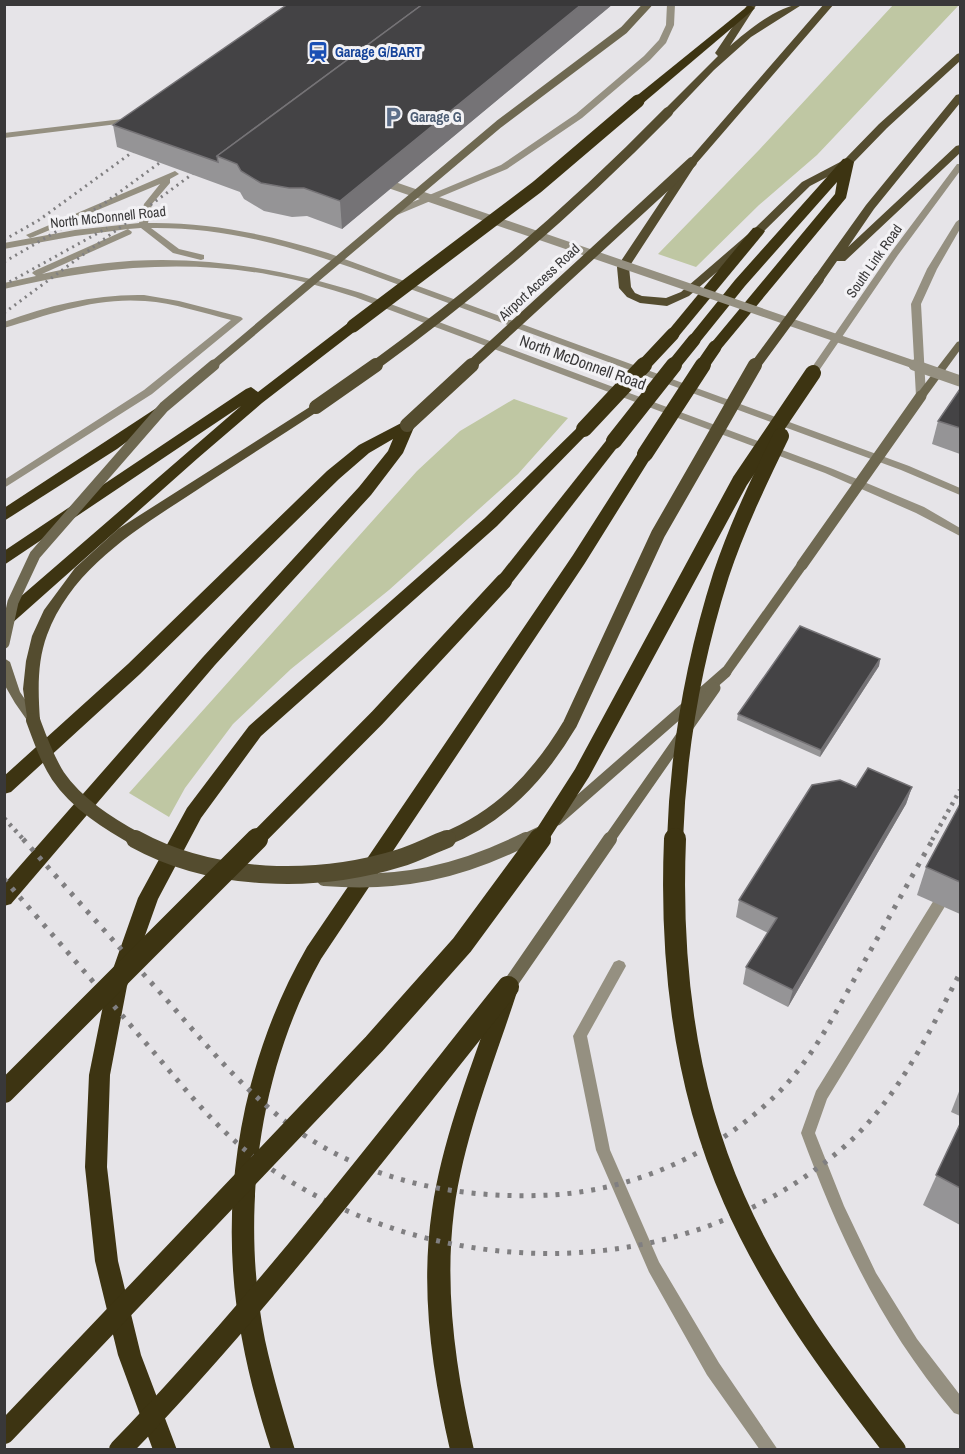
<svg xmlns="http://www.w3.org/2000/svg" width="965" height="1454" font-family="'Archivo Narrow',sans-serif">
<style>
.green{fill:#bfc7a3}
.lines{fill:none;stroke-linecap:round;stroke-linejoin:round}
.service{fill:#959081;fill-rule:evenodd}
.tertiary{fill:#959081;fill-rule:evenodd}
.secondary{fill:#6e6851;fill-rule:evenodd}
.primary{fill:#544c2f;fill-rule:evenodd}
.motorway{fill:#3d3412;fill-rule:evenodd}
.rail-far2{stroke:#807f81;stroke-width:3;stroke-dasharray:2 4.5;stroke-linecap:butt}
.rail-far1{stroke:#807f81;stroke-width:4.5;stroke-dasharray:3 5;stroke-linecap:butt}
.rail{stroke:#807f81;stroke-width:5;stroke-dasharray:4 8;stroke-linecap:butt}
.service-bridge-far1{stroke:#959081;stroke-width:8}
.service-bridge{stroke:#959081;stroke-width:11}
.secondary-bridge-far2{stroke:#6e6851;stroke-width:8}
.secondary-bridge-far1{stroke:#6e6851;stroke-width:11}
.secondary-bridge{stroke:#6e6851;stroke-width:14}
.primary-bridge-far2{stroke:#544c2f;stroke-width:10}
.primary-bridge-far1{stroke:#544c2f;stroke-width:14}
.primary-bridge{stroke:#544c2f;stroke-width:18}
.motorway-bridge-far2{stroke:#3d3412;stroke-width:13}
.motorway-bridge-far1{stroke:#3d3412;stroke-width:16}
.motorway-bridge{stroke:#3d3412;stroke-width:22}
.wall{fill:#959496}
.shaded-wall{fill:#757376}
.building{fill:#444345;stroke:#757376;stroke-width:1.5}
.labels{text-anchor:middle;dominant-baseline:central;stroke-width:6;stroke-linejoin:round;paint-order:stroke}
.far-transit-label{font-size:14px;font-weight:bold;fill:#164399;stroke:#f3f2f5;text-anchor:start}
.far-service-label{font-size:14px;font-weight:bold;fill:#4e5e75;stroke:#f3f2f5;text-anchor:start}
.far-street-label{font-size:14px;fill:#393839;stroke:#f3f2f5}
.street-label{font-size:16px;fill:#393839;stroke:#f3f2f5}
</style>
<rect width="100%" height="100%" fill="#e6e4e8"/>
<!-- green -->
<g class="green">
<polygon points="894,4 959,5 817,155 759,205 696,267 658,254 759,150"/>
<polygon points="514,399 568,418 518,474 389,590 291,669 233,724 185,788 169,817 129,793 417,471 460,431"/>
</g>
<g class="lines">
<!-- service -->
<g class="service">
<polygon points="131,118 135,120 134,122 4,138 4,133"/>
<path d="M144,295L179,301L241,317L243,319L152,394L4,488V480L144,390L231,320C203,313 174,303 145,301C96,297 51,314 4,328V322C49,305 96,294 144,295Z"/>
<path d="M939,899L944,900L946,904L944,908L827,1099L815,1133L844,1206L876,1273L917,1339L960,1395V1415L954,1413C881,1326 840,1238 801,1133L816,1091L934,900Z"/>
<polygon points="619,960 624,962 626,966 587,1036 610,1150 659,1262 719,1363 778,1450 760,1450 707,1375 649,1272 596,1150 573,1036 614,962"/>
</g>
<!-- tertiary -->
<g class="tertiary">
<polygon points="667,4 675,4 674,25 666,43 650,60 582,118 507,169 397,215 391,215 391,211 501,165 576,114 644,56 659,40 666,25"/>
<polygon points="957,164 960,164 960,171 898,255 816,375 810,375 808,373 892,251"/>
<path d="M175,171L179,174L170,179V183L152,204L148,223C211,222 269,235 328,253L909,466L960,488V495L901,470L364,272C294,247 226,227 151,228L179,249L204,255V259L201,260L173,253L141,228L128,229L132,232L131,234L42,274C151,248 255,260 361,293L833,469L924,507L960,528V536L916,513L825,473L355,297C327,288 300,280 271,275C181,258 92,268 4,289V283L36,276L32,273L34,271L128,229L75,236L4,249V243L75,230L139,223L144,204L160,184L33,237L30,238L26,235Z"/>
<polygon points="960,219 960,229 937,269 921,304 926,396 921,399 916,396 911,304 927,269 956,222"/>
</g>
<!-- secondary -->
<g class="secondary">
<polygon points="960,341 960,350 925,398 917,398 917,394 957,342"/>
<polygon points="802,561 808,565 806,568 730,675 722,675 720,672 722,669 798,562"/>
<polygon points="4,658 10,662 20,692 39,720 37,723 29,723 15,703 4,684"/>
</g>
<!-- primary -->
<g class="primary">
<path d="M748,4H757L730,46C747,31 780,4 803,4L751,37L714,70L672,114H664V110L718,56L715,53Z"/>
<polygon points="824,4 834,4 696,164 629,267 631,287 635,293 642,296 666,298 681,292 754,229 802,182 844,160 879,124 957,54 960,53 960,61 887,128 852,164 810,186 762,233 689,296 667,306 640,303 627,297 619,288 617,267 687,162"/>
<polygon points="960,94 960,103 874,209 848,247 956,146 960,145 960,153 845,261 837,261 823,281 815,281 813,279 866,205 956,95"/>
<path d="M316,403L320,404L322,407L320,410C282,435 244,459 206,484C146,524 74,563 47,635C37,662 38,691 40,720L38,724H28L23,689L26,661L32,636L44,610L75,568L118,529Z"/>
</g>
<!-- motorway -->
<g class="motorway">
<polygon points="749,5 755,8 753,10 642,104 634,104 634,98"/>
<polygon points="848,158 854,162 846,198 720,350 715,351 708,347 835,194 837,182 745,286 699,343 689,343 687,340 689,337 735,280 843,159"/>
<polygon points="758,227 765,231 763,234 678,337 668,337 666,334 668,331 753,228"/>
<polygon points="353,322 358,323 360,326 358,329 262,403 198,458 10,625 4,627 4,611 241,406 4,565 4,551 246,389 251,387 258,392 348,323"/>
<polygon points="158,407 163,409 166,412 163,415 117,449 4,521 4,508"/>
<polygon points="407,420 415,425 403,453 371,495 215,665 11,904 4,906 4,884 203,657 359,487 388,451 393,439 369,453 339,479 140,674 11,792 4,794 4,776 128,664 327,471 359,445"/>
<polygon points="584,424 589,426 592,429 589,432 497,526 261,736 201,818 158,899 127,986 110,1075 107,1167 118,1261 141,1355 177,1450 153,1450 118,1355 95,1261 85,1167 89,1075 107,986 138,898 187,808 249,726 485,518 579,426"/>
<polygon points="614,436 619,437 622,441 619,445 510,585 498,585 496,581 498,577 609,437"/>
<path d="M645,449L653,454L585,563L321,959C258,1071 240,1214 265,1340C273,1377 284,1413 295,1450H271C259,1413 249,1377 242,1339C216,1207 240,1063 307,947L573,555L640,450Z"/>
<path d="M507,983L514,986L517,992C494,1063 464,1136 454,1211C444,1291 456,1371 474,1450H450C432,1371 420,1291 432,1210C443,1135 473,1063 497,992L500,986Z"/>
</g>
<!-- rail-far2 -->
<g class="rail-far2">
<polyline points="4,240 39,220 145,143"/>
<polyline points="4,262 102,205 173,153"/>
<polyline points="4,285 107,228"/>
<polyline points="4,313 206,164"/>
</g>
<!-- rail-far1 -->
<g class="rail-far1">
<polyline points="4,818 24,840"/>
<polyline points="932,840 960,790"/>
</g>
<!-- rail -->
<g class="rail">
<path d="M23,839C70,892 118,946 166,999C201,1039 235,1080 276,1114C353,1179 453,1200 551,1195C635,1190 717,1153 776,1095C810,1062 832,1019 855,978C881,932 907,885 933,839"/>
<path d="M4,879C51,933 98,987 144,1041C179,1081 212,1125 254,1157C428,1285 679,1290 845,1146C897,1100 929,1033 960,973"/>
</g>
<!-- service-bridge-far1 -->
<polyline class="service-bridge-far1" points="380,181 918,366"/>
<!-- service-bridge -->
<polyline class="service-bridge" points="914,365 960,381"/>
<!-- secondary-bridge-far2 -->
<polyline class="secondary-bridge-far2" points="212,366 499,124 624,30 648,4"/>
<!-- secondary-bridge-far1 -->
<g class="secondary-bridge-far1">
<polyline points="802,565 921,396"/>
<polyline points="4,643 13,602 35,555 164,407 214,365"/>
<polyline points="557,820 726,672"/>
<polyline points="523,840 540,832"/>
<polyline points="609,840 715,688"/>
</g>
<!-- secondary-bridge -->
<g class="secondary-bridge">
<path d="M324,879C400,885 458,873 526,839"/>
<polyline points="508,987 610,839"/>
</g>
<!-- primary-bridge-far2 -->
<g class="primary-bridge-far2">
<path d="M374,366C479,290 577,205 668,112"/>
<polyline points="470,366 692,162"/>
<polyline points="755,366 819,279"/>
</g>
<!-- primary-bridge-far1 -->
<g class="primary-bridge-far1">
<polyline points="316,407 376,365"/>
<polyline points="407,425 472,365"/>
<path d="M33,720C40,739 47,759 58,776C77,804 109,824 138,840"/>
<path d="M443,840C500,818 539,776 570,724L658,534L755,365"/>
</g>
<!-- primary-bridge -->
<path class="primary-bridge" d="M135,839C213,882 316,884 400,858C416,853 431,845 447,839"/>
<!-- motorway-bridge-far2 -->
<g class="motorway-bridge-far2">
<polyline points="353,326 537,187 638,101"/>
<polyline points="643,366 673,334"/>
<polyline points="673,366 694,340"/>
<polyline points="702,366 715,347"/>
</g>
<!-- motorway-bridge-far1 -->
<g class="motorway-bridge-far1">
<polyline points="584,429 644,365"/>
<polyline points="614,441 674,365"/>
<polyline points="645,454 703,365"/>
<polyline points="256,840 377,718 504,581"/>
<polyline points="539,840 582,773 740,481 813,373"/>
<path d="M675,840C678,751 694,660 721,575C737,527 759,481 781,436"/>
</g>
<!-- motorway-bridge -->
<g class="motorway-bridge">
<path d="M675,839C670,961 684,1086 734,1199C774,1290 834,1371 895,1450"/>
<polyline points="4,1092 257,839"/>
<polyline points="4,1433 374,1044 462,945 540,839"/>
<path d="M120,1450C260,1305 382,1145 508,987"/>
</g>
</g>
<!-- wall -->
<g class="wall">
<polygon points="288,4 613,4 342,229 307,216 292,217 264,211 244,199 240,192 117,147 113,125"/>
<polygon points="960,389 960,454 932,444 938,421"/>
<polygon points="880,659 879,666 820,757 737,720 738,714"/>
<polygon points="856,787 912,787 906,804 788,1007 743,984 746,967 768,933 736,917 739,900"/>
<polygon points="960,804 960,914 917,895 926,867"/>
<polygon points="960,1089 960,1116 951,1112"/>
<polygon points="960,1124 960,1225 923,1205"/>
</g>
<!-- shaded-wall -->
<g class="shaded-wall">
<polygon points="582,4 613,4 342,229 340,201"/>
<polygon points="880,659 879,666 820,757 821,750"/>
<polygon points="912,787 906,804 788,1007 793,990"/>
</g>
<!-- building -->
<g class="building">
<polygon points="288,4 423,4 217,156 218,162 113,125"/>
<polygon points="423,4 582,4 340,201 304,188 289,188 261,183 241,171 237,164 217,156"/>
<polygon points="960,389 960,428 938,421"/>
<polygon points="800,626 880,659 821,750 738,714"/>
<polygon points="868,768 912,787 793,990 746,967 777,918 739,900 812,785 840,780 856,787"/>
<polygon points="960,804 960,882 926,867"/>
<polygon points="960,1124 960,1188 936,1175"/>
</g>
<!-- icons -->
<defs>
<symbol id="station-bare" viewBox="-9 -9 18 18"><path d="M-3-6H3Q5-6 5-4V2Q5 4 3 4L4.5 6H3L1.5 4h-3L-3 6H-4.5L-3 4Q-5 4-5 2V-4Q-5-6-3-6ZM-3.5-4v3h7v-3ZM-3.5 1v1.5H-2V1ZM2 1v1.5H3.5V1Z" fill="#1a4fb4" stroke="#f3f2f5" stroke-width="2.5" paint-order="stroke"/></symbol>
<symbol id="parking-bare" viewBox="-9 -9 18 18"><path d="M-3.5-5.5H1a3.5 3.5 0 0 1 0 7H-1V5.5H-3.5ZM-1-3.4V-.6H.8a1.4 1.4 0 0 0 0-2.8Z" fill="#5c6f8a" stroke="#f3f2f5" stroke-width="2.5" paint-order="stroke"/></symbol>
</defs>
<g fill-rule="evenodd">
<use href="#station-bare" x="303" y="37" width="30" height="30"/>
<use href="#parking-bare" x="378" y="102" width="30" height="30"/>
</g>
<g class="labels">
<!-- far-transit labels -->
<g class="far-transit-label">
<text x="335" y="52">Garage G/BART</text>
</g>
<!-- far-service labels -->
<g class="far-service-label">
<text x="410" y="117">Garage G</text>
</g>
<!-- far-street labels -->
<g class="far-street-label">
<text transform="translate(108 217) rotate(-6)">North McDonnell Road</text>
<text transform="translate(874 261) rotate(-55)">South Link Road</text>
<text transform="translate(539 282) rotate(-43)">Airport Access Road</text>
</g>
<!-- street labels -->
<g class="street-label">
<text transform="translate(583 362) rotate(20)">North McDonnell Road</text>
</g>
</g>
<!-- border -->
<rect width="965" height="1454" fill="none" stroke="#393839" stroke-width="12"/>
</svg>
